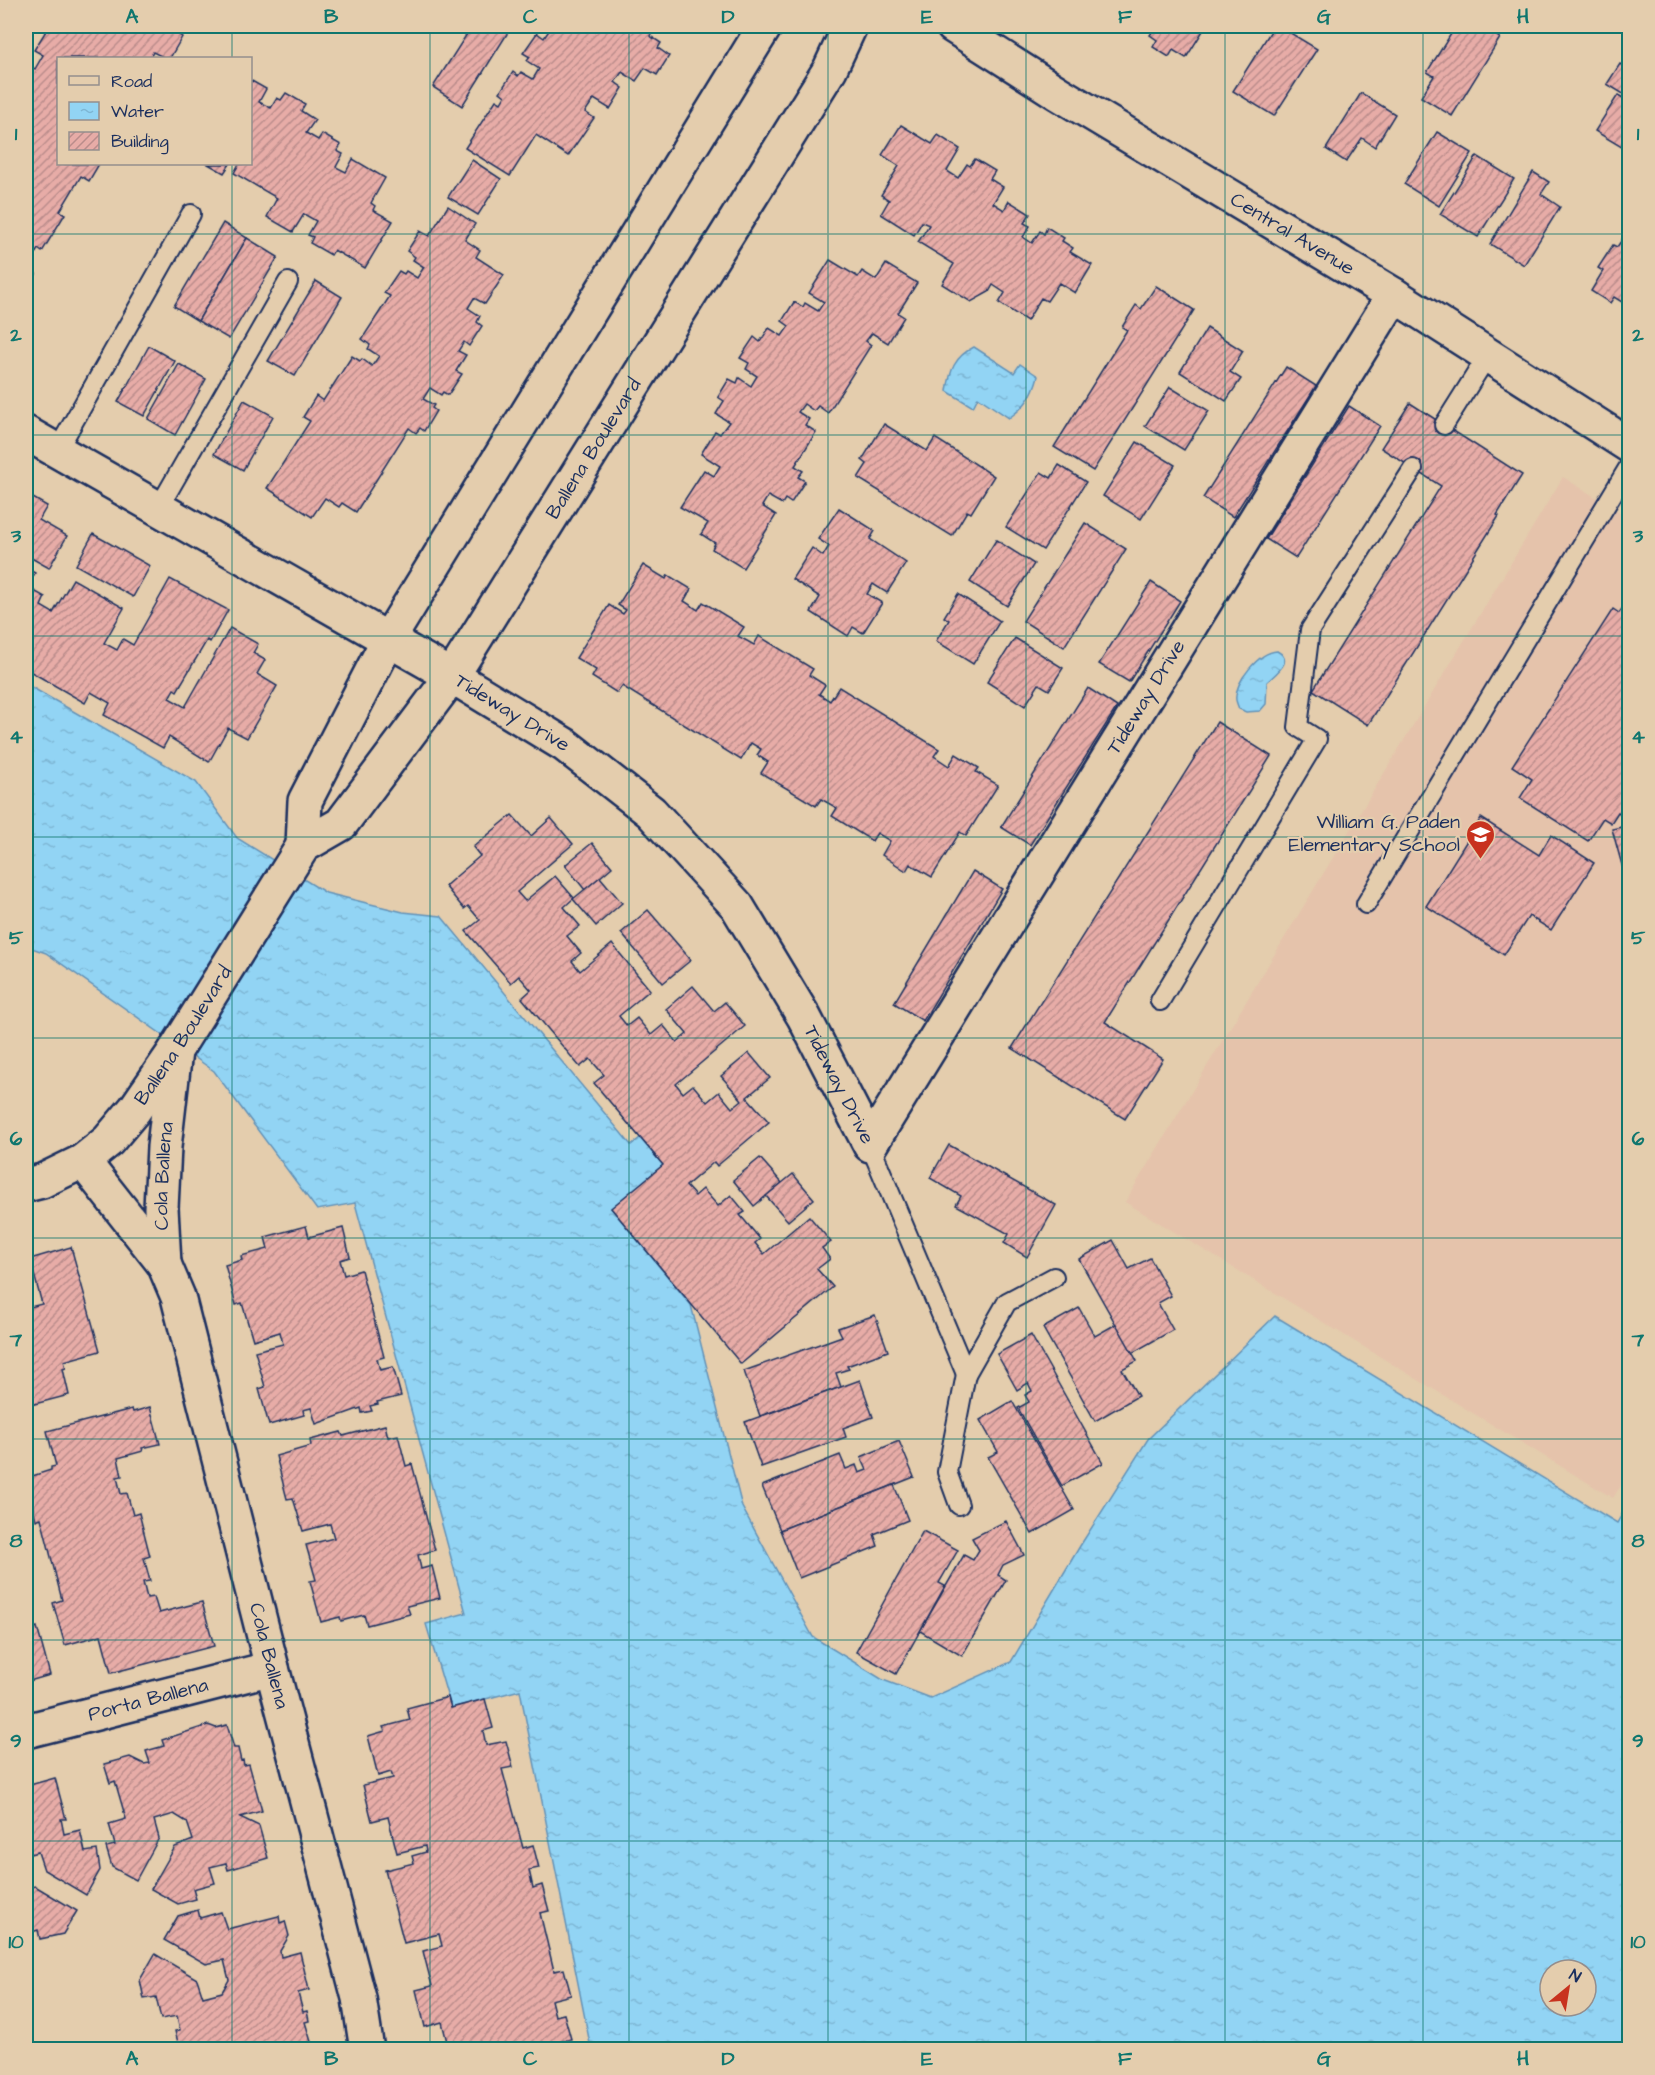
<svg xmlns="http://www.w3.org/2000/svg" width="1655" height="2075" font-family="'Architects Daughter',sans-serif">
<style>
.built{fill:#e5c3ab}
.water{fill:url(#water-ripples);stroke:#6292b8;stroke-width:1.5;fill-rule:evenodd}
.building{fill:url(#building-hatch);stroke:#1b2f5e;stroke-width:1.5}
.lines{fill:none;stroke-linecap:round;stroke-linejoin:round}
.service-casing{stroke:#1b2f5e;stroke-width:22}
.minor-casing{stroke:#1b2f5e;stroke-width:38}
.tertiary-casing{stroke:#1b2f5e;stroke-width:38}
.service{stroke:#e4cdad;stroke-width:18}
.minor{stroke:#e4cdad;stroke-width:33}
.tertiary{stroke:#e4cdad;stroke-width:33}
.grid{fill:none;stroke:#0f766e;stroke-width:1.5;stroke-opacity:0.55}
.labels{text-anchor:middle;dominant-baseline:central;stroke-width:4.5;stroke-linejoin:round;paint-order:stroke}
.street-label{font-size:20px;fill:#1b2f5e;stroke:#e4cdad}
.poi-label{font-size:20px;fill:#1b2f5e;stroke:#e4cdad;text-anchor:end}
.neatline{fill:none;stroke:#0f766e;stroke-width:2}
.grid-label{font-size:20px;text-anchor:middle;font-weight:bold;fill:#0f766e}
</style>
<defs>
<pattern id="water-ripples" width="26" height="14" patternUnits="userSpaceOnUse" patternTransform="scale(1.5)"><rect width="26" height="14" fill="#92d4f4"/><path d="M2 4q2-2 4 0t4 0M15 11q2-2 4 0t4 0" fill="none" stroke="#7db6d4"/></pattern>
<pattern id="building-hatch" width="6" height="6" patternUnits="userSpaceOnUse" patternTransform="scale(1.5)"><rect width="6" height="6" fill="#e7aca7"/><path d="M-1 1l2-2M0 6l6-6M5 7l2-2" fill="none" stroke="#ba8c8b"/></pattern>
</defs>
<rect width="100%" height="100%" fill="#e4cdad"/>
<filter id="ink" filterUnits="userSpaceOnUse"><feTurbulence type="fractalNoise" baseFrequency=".0167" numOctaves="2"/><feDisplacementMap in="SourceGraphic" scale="12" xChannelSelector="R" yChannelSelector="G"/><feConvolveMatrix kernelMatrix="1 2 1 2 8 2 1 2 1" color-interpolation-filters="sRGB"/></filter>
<g filter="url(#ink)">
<!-- built -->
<polygon class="built" points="1563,477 1629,518 1630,1471 1613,1498 1125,1202"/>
<!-- water -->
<g class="water">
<path d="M974,347L1014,373L1020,364L1038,376C1033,395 1025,407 1009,418L978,397L973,407L947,391C950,371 954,357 974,347Z"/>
<path d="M1277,651C1295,661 1276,673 1267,682L1266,704L1260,711L1246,712L1239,709C1239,709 1236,701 1236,700C1234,682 1259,652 1277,651Z"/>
<path d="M26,684L196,782L237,838L326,893L403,912L441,916L631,1145L640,1138L663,1165L611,1208L691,1305L742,1507L813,1637L883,1680L931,1698L1011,1662L1080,1546L1148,1439L1275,1316L1617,1523L1629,1502V2049H591L520,1690L451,1708L426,1624L466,1613L355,1203L317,1210L214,1071L46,953L26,946ZM1550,1970H1586V2006H1550Z"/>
</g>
<!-- building -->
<g class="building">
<polygon points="49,26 178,26 175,32 182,37 170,58 165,58 153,52 150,58 58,58 58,164 99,164 89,181 81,176 60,211 65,214 42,252 38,249 27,268 36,274 26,292 26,63 35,69 43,55 34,50"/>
<polygon points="472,26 512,26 462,106 433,87"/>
<polygon points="552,26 672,26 667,33 656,26 650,36 661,43 658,48 669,56 657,75 645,68 636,81 622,72 615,82 623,88 610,109 594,99 585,112 594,118 568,156 536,135 510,176 465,148 496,100 501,103 505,96 500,92 513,72 518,76 521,72 533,79 539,69 527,61 530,57 523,53 537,33 544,38"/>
<polygon points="1156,26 1206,26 1186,58 1173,50 1169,57 1153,47 1157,40 1150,35"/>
<polygon points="1274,26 1279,26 1317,49 1274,116 1233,91"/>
<polygon points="1456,26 1481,26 1500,38 1452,116 1421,97 1434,76 1427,72"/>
<polygon points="1620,64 1630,70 1630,87 1625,95 1607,84"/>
<polygon points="250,80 266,89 259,102 271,108 277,98 281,100 286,93 305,104 301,111 315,120 306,133 318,140 322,134 341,145 337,151 343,154 336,167 346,172 353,159 385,178 371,203 375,206 373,210 393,221 365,268 334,250 331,255 310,243 313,237 308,235 316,221 304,214 293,232 267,217 277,198 234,173 239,164 250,164"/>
<polygon points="1361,93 1395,114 1375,147 1362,138 1346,162 1326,149"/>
<polygon points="1618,95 1630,102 1630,152 1595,131"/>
<polygon points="901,125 932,144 938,135 960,149 947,171 958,178 967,164 970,166 975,159 995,171 990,179 1003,187 993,203 1004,210 1009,201 1030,214 1024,223 1030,226 1023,237 1032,243 1040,231 1044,234 1047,227 1064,238 1062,241 1073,248 1070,252 1092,265 1075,293 1059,283 1047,301 1041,298 1027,321 999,303 1005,293 993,285 989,292 971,302 942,284 954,264 918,242 929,225 922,222 914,235 881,214 889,200 881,195 899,166 882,155"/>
<polygon points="1437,132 1472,153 1439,206 1404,184"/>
<polygon points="1477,156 1514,179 1478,237 1440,214"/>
<polygon points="472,160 501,179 478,215 448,197"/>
<polygon points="208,164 230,164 224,173"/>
<polygon points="1533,172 1549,182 1541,194 1560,207 1524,265 1490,244"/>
<polygon points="448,206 475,224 465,240 480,250 476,257 504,275 485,304 474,298 468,308 480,316 477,322 482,326 469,346 464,342 458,351 466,355 456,371 462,374 448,395 443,392 441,395 430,388 423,399 434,405 432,408 436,411 424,431 420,428 416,433 409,428 356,512 342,503 339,507 325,498 312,517 267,488 310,421 303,417 316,396 323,401 352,356 360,361 362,359 372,366 379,356 368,349 370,345 362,339 390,296 384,293 399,271 404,274 406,271 417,278 424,267 413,260 415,257 407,251 420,231 429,236"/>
<polygon points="223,223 247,238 198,321 174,306"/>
<polygon points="1630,228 1630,307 1614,297 1610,303 1591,291 1603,271 1598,268 1613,245 1617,247"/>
<polygon points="247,238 278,257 229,339 198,321"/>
<polygon points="830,260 858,277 862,271 876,280 886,264 917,283 898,313 904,317 888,343 872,333 866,341 871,345 828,413 818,406 814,411 804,404 798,412 809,419 805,425 816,432 795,466 803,471 798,477 805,481 791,503 785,499 782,504 768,496 762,506 776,515 743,568 712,549 715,543 701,534 708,523 680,507 704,470 714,476 720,466 701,454 715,431 720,434 729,422 716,414 724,401 718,397 729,379 737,383 739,378 751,386 757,376 746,369 749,363 740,358 754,337 760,342 769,328 782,336 789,326 782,321 794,302 803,307 805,303 818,311 824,302 809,293"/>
<polygon points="316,281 342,297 295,376 268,361"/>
<polygon points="1156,286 1194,310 1093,471 1054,447 1127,330 1122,327 1136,305 1141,309"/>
<polygon points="1207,328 1243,351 1230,372 1241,379 1226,401 1180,372"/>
<polygon points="149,346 175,361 144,416 118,402"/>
<polygon points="179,364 206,379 175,435 148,419"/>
<polygon points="1286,367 1316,386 1233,517 1203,498"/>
<polygon points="1170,387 1209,411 1184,450 1145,426"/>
<polygon points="244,400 273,416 243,470 214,454"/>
<polygon points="1410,403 1522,475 1497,515 1499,516 1368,725 1313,690 1441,486 1381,448"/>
<polygon points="1349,406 1380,426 1296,558 1266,539"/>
<polygon points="884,424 927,451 935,438 994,476 971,513 967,511 952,536 858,478 867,464 862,460"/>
<polygon points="1137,442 1175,465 1141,519 1103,496"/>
<polygon points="1059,465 1086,482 1043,550 1006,527 1041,472 1051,478"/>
<polygon points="26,494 47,506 39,520 67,536 49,568 26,555 26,541 28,536 26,534"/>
<polygon points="839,508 875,531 870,539 906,563 887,593 873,584 867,594 882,603 863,633 853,627 848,636 811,612 820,597 792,579 812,548 823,556 829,546 818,539"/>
<polygon points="1085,523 1126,549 1064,647 1023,621"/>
<polygon points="93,534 150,566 133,597 76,565"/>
<polygon points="996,540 1034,564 1007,606 970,582"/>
<polygon points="643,565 666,579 668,575 691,589 684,601 698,610 703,602 744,627 738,636 754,645 759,636 813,669 809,675 825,685 819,694 830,701 839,687 939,749 934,756 949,766 956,754 979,768 976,772 998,785 966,836 960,832 932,877 910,864 906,871 882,855 890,841 877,833 872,841 832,816 837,808 821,799 816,806 761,773 768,762 757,755 761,749 751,743 741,760 622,686 617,693 592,677 596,670 576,658 609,605 623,614 626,610 618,605"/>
<polygon points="26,568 35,573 27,587 45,597 41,606 53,613 73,579 124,608 104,643 117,650 123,639 133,645 170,579 228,610 210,642 207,640 177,691 174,689 169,698 185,707 230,628 258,644 253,653 265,660 257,674 277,686 247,738 228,728 209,762 169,737 163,748 104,715 110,703 91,692 85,703 26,669"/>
<polygon points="1151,582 1180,601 1129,682 1099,664"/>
<polygon points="958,594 1000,621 973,664 936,641 949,620 944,617"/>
<polygon points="1630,598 1630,819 1618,812 1611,823 1603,818 1588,841 1520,798 1532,779 1512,766 1613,609 1619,613"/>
<polygon points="1015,638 1063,668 1049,690 1039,684 1025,706 987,682"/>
<polygon points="1088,688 1117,707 1030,845 1001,827"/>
<polygon points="1217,722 1271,756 1105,1022 1163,1059 1125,1119 1012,1048"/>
<polygon points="512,815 531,836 551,818 573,844 517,892 525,901 555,876 574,898 564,907 580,926 567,936 581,953 572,961 580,971 612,944 650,990 619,1016 627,1026 637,1018 651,1035 663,1025 677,1042 687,1034 666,1009 693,986 714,1011 725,1002 745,1026 676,1084 683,1093 693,1085 707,1102 719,1092 732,1108 742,1100 721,1076 749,1053 770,1078 747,1097 769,1122 717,1166 714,1162 686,1186 695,1196 703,1189 718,1206 731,1195 745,1212 740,1215 760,1239 755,1243 764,1254 809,1216 831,1242 822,1248 830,1259 817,1269 833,1287 741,1364 611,1208 663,1165 594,1083 604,1075 590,1059 580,1067 522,998 531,990 519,976 511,983 466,931 480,920 468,906 464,909 445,886 480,856 473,847"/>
<polygon points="1481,818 1539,855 1551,835 1594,863 1551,930 1529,916 1504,955 1426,906"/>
<polygon points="1630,825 1630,894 1612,829"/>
<polygon points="592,843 612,867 585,890 565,865"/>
<polygon points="973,871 1002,889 923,1021 894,1003"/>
<polygon points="600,877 622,903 596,926 573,899"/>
<polygon points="648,910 691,960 663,983 621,933"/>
<polygon points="949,1145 1056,1205 1027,1257 1004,1243 1009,1234 956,1205 961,1196 930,1178"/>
<polygon points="760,1158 782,1183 754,1206 733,1180"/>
<polygon points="793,1174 814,1199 788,1221 766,1196"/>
<polygon points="306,1226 309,1237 343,1228 350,1257 340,1260 344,1275 361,1270 384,1357 377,1359 380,1370 393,1367 401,1396 377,1402 378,1404 370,1406 372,1411 362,1413 361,1408 316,1424 311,1408 303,1410 304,1415 269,1425 259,1389 265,1387 255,1351 283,1344 280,1332 253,1340 242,1303 236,1305 225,1265 242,1260 241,1256 268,1249 265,1237"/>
<polygon points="1113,1240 1129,1269 1150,1258 1171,1296 1158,1303 1173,1330 1132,1353 1079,1259"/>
<polygon points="71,1247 100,1351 64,1361 66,1368 63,1369 69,1395 27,1406 26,1308 42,1304 30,1259"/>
<polygon points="1079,1308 1095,1336 1116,1324 1137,1361 1122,1369 1138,1396 1095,1421 1043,1328"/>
<polygon points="875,1315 888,1351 847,1366 849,1369 836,1373 841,1387 760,1416 744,1371 842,1336 838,1328"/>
<polygon points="1031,1335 1103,1463 1062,1486 1018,1408 1029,1402 1025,1395 1032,1391 1028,1383 1017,1390 997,1354"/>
<polygon points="860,1380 873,1417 843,1428 846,1437 761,1467 745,1422"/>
<polygon points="1012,1401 1074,1510 1032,1534 988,1457 998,1452 980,1420"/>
<polygon points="150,1407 160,1444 142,1448 143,1451 118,1458 122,1476 117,1477 121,1494 127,1493 133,1515 139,1513 150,1556 144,1558 150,1581 143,1582 147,1598 154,1597 159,1613 202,1602 214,1646 111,1673 101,1635 65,1645 53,1603 62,1600 41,1518 36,1520 26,1478 51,1470 51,1467 56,1466 47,1431 132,1409 133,1412"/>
<polygon points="385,1425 388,1437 398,1435 406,1466 412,1464 435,1550 418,1555 421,1569 432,1566 440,1598 407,1606 410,1614 367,1625 364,1615 341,1621 340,1617 321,1622 310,1581 316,1580 306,1545 334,1538 330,1524 303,1531 293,1498 287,1499 276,1456 311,1446 310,1440 341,1432 343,1436"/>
<polygon points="899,1441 914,1477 780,1530 762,1486 840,1455 846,1469 856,1465 859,1473 867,1470 861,1457"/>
<polygon points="894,1485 908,1520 874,1534 878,1546 799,1578 780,1530"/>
<polygon points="1006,1521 1024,1555 1003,1565 998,1575 1006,1580 962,1656 920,1631 964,1555 973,1560 979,1550 972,1538"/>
<polygon points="923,1531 958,1550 939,1583 945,1586 896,1674 856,1652"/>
<polygon points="37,1627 50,1675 26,1682 26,1630"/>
<polygon points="448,1697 451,1708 485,1699 493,1728 483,1731 486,1745 506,1741 513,1767 502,1769 523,1848 533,1845 539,1868 529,1870 533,1888 542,1885 549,1911 540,1913 554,1971 564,1969 571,1995 551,2000 555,2016 564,2014 571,2039 540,2047 541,2050 449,2050 442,2022 425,2027 416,1990 432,1986 423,1951 442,1946 439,1934 404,1943 385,1870 414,1863 412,1856 426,1852 425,1846 397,1853 388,1817 372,1821 363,1785 393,1778 391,1772 378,1776 368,1736 385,1731 383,1727 410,1720 407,1708"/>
<polygon points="208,1725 216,1728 227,1725 234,1748 238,1748 241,1761 243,1760 244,1765 249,1764 262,1811 240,1817 259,1826 268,1858 228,1870 226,1863 210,1867 215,1883 193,1889 196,1899 178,1904 151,1889 175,1847 193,1840 187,1822 174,1814 154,1820 159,1838 136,1880 112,1867 106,1847 115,1845 109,1824 126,1819 115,1781 110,1783 104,1764 130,1757 144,1764 150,1763 146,1751 164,1746 162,1740"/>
<polygon points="55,1778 66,1819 61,1819 64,1834 80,1830 85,1852 97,1850 100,1870 86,1895 44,1870 38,1852 26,1855 26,1786"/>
<polygon points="35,1886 77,1911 63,1934 40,1939 38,1930 26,1934 26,1888"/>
<polygon points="198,1910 200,1918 221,1912 227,1929 279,1916 280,1923 285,1921 289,1936 280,1951 281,1957 300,1952 309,1990 298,1993 303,2012 307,2011 309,2021 305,2022 312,2045 295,2050 282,2050 281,2048 266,2050 265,2045 249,2050 229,2050 227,2044 224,2050 180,2050 175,2031 180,2030 177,2016 161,2019 156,1997 144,1999 140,1980 155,1954 197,1979 203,1997 222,1992 229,1980 224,1960 206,1964 164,1940 178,1916"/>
</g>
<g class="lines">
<defs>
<g id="service">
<polyline points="1444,425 1488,355"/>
<polyline points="57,451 191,214"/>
<polyline points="158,509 288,282"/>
<polyline points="1366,904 1630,465"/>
<polyline points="1160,1001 1317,739 1298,727 1310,630 1413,469"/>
<polyline points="870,1145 966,1374"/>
<polyline points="959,1505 947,1472 966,1374 1007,1302 1054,1277"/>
</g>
<g id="minor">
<path id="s1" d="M26,433L452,676L565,745L651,812L737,906L804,1017L870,1145L1394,295"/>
<path id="s2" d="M83,1161L164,1264L178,1297L272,1668L359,1998L367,2050"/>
<path id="s3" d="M164,1264L161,1208L164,1147L175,1051"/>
<path id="s4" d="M26,1731L272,1668"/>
</g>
<g id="tertiary">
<path id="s5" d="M953,26L1058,93L1394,295L1630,446"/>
<polyline points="303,846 305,801 388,640 765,26"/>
<path id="s6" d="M26,1185L42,1181L83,1161L108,1141L135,1109L175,1051L303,846L341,824L452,676L830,69L850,26"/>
</g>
</defs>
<!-- service casing -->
<use href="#service" class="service-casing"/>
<!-- minor casing -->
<use href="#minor" class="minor-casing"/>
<!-- tertiary casing -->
<use href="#tertiary" class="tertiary-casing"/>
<!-- service -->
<use href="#service" class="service"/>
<!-- minor -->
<use href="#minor" class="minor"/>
<!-- tertiary -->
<use href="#tertiary" class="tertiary"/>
</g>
</g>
<!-- grid -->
<path class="grid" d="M232,26V58M430,26V2050M629,26V2050M828,26V2050M1026,26V2050M1225,26V2050M1423,26V2050M232,164V2050M26,234H1630M26,435H1630M26,636H1630M26,837H1630M26,1038H1630M26,1238H1630M26,1439H1630M26,1640H1630M26,1841H1630"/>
<!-- icons -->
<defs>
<symbol id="school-pin" viewBox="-11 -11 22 30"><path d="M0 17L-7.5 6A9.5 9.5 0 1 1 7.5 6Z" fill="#c8321e" stroke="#e4cdad"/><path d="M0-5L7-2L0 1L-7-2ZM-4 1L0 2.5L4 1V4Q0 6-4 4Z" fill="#fff"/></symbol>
</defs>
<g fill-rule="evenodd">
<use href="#school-pin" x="1464" y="818" width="33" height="45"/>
</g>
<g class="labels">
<!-- street labels -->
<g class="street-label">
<text stroke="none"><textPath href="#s5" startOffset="398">Central Avenue</textPath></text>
<text stroke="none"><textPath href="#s6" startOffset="945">Ballena Boulevard</textPath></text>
<text stroke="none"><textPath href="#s1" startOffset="1659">Tideway Drive</textPath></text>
<text stroke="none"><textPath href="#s1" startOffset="561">Tideway Drive</textPath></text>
<text stroke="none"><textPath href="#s6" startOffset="224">Ballena Boulevard</textPath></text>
<text stroke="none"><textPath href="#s1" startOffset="1065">Tideway Drive</textPath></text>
<text stroke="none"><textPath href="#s3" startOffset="88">Cola Ballena</textPath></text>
<text stroke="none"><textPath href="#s2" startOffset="537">Cola Ballena</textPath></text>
<text stroke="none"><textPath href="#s4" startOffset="126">Porta Ballena</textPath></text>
</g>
<!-- poi labels -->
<g class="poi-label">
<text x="1460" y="822">William G. Paden<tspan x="1460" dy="23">Elementary School</tspan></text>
</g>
</g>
<!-- margin -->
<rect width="1655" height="2075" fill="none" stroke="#e4cdad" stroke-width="66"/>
<!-- legend -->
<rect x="57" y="57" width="195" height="108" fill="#e4cdad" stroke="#948e8d" stroke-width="1.5"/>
<rect x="69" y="76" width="30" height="9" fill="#e4cdad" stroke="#948e8d" stroke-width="1.5"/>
<text x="111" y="87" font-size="18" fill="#1b2f5e">Road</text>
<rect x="69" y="102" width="30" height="18" fill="url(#water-ripples)" stroke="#948e8d" stroke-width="1.5"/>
<text x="111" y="117" font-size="18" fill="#1b2f5e">Water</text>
<rect x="69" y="132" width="30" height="18" fill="url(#building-hatch)" stroke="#948e8d" stroke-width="1.5"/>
<text x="111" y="147" font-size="18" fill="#1b2f5e">Building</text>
<!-- north arrow -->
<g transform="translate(1568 1988) rotate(30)"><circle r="28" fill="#e4cdad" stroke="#948e8d" stroke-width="1.5"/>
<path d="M0-4.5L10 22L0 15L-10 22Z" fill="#c8321e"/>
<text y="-9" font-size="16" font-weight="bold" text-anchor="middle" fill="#1b2f5e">N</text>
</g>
<rect x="33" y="33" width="1589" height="2009" class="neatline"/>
<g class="grid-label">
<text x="132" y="23">A</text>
<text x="331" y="23">B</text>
<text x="530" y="23">C</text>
<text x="728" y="23">D</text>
<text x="927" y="23">E</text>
<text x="1125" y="23">F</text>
<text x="1324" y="23">G</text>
<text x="1523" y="23">H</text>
<text x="16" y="140">1</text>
<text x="1638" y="140">1</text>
<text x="16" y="341">2</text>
<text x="1638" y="341">2</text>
<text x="16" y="542">3</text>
<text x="1638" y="542">3</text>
<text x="16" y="743">4</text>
<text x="1638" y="743">4</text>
<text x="16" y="944">5</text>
<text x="1638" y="944">5</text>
<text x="16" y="1145">6</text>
<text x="1638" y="1145">6</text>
<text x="16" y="1346">7</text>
<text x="1638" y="1346">7</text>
<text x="16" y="1547">8</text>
<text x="1638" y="1547">8</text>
<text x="16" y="1747">9</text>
<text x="1638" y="1747">9</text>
<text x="16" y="1948">10</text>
<text x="1638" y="1948">10</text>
<text x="132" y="2065">A</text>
<text x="331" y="2065">B</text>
<text x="530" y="2065">C</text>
<text x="728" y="2065">D</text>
<text x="927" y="2065">E</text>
<text x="1125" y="2065">F</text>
<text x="1324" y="2065">G</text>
<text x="1523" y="2065">H</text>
</g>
</svg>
